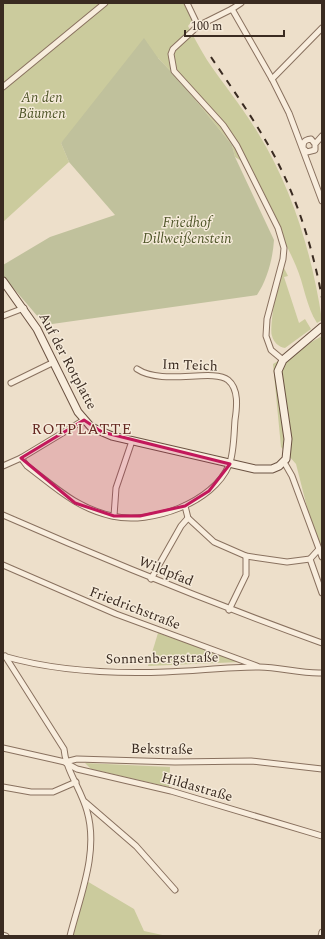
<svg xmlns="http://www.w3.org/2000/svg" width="325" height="939" font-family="Spectral,serif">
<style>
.green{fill:#cbcb9d}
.cemetery{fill:#c0c19c}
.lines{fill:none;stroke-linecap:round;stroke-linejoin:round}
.street-casing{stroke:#89715f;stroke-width:7}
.secondary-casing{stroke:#6b5242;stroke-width:9}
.street{stroke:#f8eddd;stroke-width:5}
.secondary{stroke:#f8eddd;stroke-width:7}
.rail{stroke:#3a2b21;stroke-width:2;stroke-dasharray:7 7;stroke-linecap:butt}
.marked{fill:#c2185b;fill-opacity:0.2;stroke:#c2185b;stroke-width:3;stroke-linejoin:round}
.labels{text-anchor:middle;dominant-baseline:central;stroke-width:3;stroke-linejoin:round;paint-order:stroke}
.park-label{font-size:14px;font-style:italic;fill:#4f5629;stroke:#f5ead9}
.street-label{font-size:14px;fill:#3a2b21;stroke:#f5ead9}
.neighbourhood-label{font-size:15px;letter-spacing:1px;fill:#652922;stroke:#f5ead9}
</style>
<rect width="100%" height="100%" fill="#eddfca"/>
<!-- green -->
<g class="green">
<polygon points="3,3 104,3 3,85"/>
<path d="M109,3H184L192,21L188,26C194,37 200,49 207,60C224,85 243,108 258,133C293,190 312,254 322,320L317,323C306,306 304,284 296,266C281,231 260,197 243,162L235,157L232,145L181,82L158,58L61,143L69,162L3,222V88Z"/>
<path d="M284,268L288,276L284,277L299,323L305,319L311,329L285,348C279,347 274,343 272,336C269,326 278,276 284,268Z"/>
<polygon points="322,336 322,566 296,464 281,447 273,364"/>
<polygon points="158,633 240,662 148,666"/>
<polygon points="85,763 170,767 169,787 91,769"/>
<polygon points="85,880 134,909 144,931 167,936 70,936"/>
</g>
<!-- cemetery -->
<path class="cemetery" d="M144,38L158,58L181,82L232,145L235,157L274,240C273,258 267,280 257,295L45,325L3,276V265L50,237L115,215L69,162L61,143Z"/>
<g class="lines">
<defs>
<g id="street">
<polyline points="187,3 198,26"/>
<polyline points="232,9 241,3"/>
<polyline points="272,79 322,28"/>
<polyline points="3,87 105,3"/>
<path d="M315,144L311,139C304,140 303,142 303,148L307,152L315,150V144L322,136"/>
<polyline points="3,316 24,308"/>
<polyline points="283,360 271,350 266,336 267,319 283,259 284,248 278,228 237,146 223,125 174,71 171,54 173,49 198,26 232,9 272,79 289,113 322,201"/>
<polyline points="11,383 54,362"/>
<path d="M21,458L27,466C55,487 76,508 112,516C151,525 213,503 229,465C234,454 234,432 235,420C237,407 239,389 228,380C213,368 162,386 137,369"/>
<polyline points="284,462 292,476 322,557"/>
<polyline points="3,466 21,458 84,420"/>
<polyline points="185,506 188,518 214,542 246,556 287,562 310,559"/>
<path d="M3,515C108,561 214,604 322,643"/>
<polyline points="114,516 116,488 132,441"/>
<polyline points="310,559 322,593"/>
<polyline points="310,559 319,549"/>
<polyline points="3,565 116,614 257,666"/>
<polyline points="151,579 181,526 188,518"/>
<polyline points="229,610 246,575 246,556"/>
<path d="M3,656C55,671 111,674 165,672C196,671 228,667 259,667C280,667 301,674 322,673"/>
<path d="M5,656L64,749C66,771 81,789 87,811C99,852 80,896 70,936"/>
<polyline points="3,748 65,762 77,759 175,762 251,761 322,769"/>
<polyline points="66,763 77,769 171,791 322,836"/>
<polyline points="3,787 31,792 53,792 76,782"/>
<polyline points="85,802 136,846 175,890"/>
<polyline points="3,935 6,936"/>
<polyline points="321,936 322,932"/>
</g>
<polyline id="secondary" points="3,281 37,329 78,412 91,427 112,436 255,469 272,469 279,466 286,459 288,439 278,371 283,360 322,327"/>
</defs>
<!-- street casing -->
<use href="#street" class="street-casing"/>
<!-- secondary casing -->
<use href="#secondary" class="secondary-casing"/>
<!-- street -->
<use href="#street" class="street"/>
<!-- secondary -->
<use href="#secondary" class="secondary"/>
<!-- rail -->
<path class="rail" d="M211,57C233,90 256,122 275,157C298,201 313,249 322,298"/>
</g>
<!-- marked area -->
<path class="marked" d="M84,420L102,432L230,464L209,491L185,506L140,516H114L75,503L21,458Z"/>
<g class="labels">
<!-- park labels -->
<g class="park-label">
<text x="42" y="97">An den<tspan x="42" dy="16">Bäumen</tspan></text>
<text x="187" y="222">Friedhof<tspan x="187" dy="16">Dillweißenstein</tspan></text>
</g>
<!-- street labels -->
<g class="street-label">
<text transform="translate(68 361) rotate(62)">Auf der Rotplatte</text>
<text transform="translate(190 365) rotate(2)">Im Teich</text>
<text transform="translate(166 571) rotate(22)">Wildpfad</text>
<text transform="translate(135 608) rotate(21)">Friedrichstraße</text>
<text transform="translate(162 658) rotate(-1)">Sonnenbergstraße</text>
<text transform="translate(162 749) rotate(1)">Bekstraße</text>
<text transform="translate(197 787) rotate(16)">Hildastraße</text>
</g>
<!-- neighbourhood labels -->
<g class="neighbourhood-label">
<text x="82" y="429">ROTPLATTE</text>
</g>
</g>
<!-- border -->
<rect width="325" height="939" fill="none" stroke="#3a2b21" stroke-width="8"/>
<!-- scale -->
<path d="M185 30v6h99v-6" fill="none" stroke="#3a2b21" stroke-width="2"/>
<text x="191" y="30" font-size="12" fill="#3a2b21" stroke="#f5ead9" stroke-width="3" paint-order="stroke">100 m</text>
</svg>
